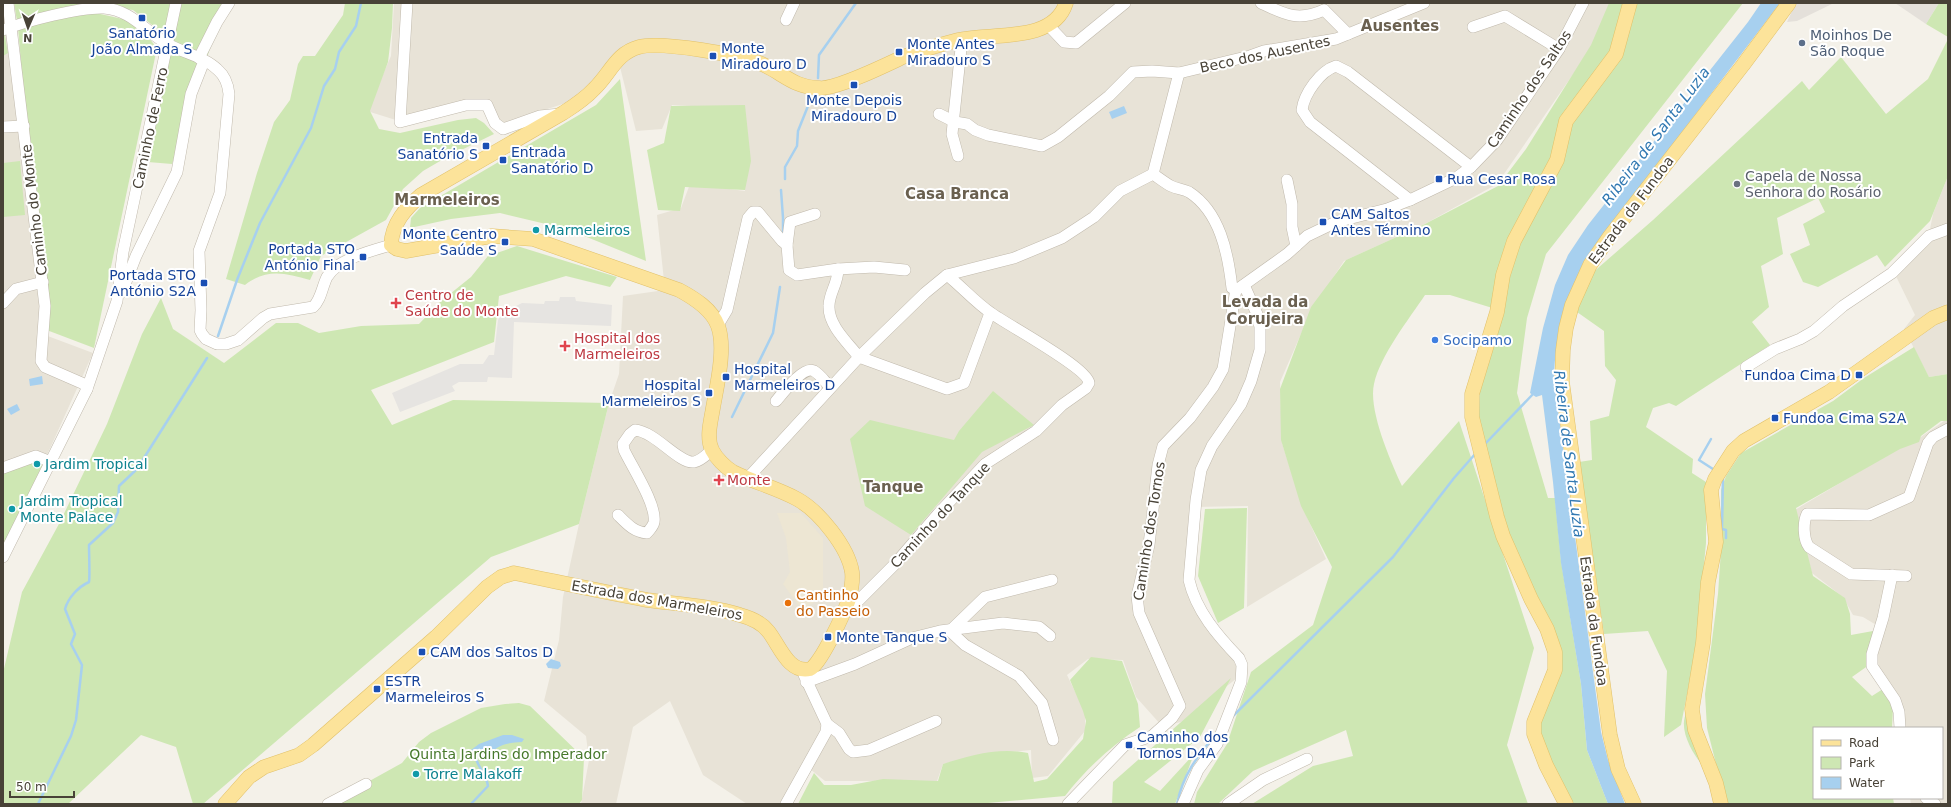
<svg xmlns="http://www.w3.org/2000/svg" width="1951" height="807" font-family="'DejaVu Sans',sans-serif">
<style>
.residential{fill:#e8e3d7}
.industrial{fill:#e4e0da}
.education{fill:#ede6d3}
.green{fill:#cee7b3}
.parking{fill:#e6e4e1}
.water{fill:#a7d0ef}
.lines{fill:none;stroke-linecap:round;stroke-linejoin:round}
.stream{stroke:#a7d0ef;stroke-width:2.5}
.minor-casing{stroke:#c0b9ac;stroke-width:12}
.major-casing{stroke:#e1c16a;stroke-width:15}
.minor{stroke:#fff;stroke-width:11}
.major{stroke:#fce39a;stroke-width:14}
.transit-dot{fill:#1a4fb4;stroke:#fff;stroke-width:1.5}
.service-dot{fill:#5c6f8a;stroke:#fff;stroke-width:1.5}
.worship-dot{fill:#6b7280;stroke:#fff;stroke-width:1.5}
.culture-dot{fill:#0f9aa8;stroke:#fff;stroke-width:1.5}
.health-dot{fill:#e0444e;stroke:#fff;stroke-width:1.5}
.shop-dot{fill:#3f7fe0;stroke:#fff;stroke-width:1.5}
.food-dot{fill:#e8710a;stroke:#fff;stroke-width:1.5}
.labels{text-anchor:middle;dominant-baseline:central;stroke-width:4;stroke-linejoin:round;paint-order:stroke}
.transit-label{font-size:14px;fill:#164399;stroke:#fff;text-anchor:start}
.service-label{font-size:14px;fill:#4e5e75;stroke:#fff;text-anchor:start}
.street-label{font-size:14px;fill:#484237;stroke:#fff}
.worship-label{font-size:14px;fill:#5b616d;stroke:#fff;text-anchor:start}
.culture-label{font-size:14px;fill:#0d838f;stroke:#fff;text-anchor:start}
.health-label{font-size:14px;fill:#be3a42;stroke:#fff;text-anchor:start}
.shop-label{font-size:14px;fill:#366cbe;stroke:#fff;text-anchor:start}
.food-label{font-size:14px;fill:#c56008;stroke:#fff;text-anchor:start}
.park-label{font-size:14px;fill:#47792b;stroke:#fff}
.neighbourhood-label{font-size:15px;font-weight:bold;fill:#6a604f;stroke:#fff}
.water-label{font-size:15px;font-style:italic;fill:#3279b2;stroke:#fff}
</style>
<rect width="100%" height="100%" fill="#f4f1e9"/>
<!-- residential -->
<g class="residential">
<polygon points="3,3 45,335 93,353 47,455 3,466"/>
<polygon points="394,3 1611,3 1594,44 1497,184 1423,225 1344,261 1311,311 1280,382 1282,443 1302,506 1326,559 1247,607 1248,506 1193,507 1192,583 1241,675 1181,722 1162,726 1136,697 1123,660 1088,659 1067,675 1085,712 1085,731 1048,776 1032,778 1031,750 980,755 943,764 937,781 825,781 805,765 784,804 747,804 703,775 670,701 633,727 616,804 581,804 589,760 586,736 544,701 559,640 563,597 579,524 609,403 619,374 623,296 665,290 657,215 681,208 690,184 745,191 745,109 672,105 662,129 636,131 617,55 584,97 505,123 492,119 485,105 399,121 367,111 391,56"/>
<polygon points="1948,176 1948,374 1929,377 1904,329 1915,315 1892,268 1929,234 1933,214"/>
<polygon points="1944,421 1948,421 1948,804 1911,804 1910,798 1942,798 1942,728 1900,728 1880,671 1875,650 1878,626 1863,617 1853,615 1843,597 1812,573 1795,510 1897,449 1918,439"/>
</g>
<!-- industrial -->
<g class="industrial">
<polygon points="1796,3 1834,3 1797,21 1787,22"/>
<polygon points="1895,3 1939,3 1926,24"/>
</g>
<!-- education -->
<polygon class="education" points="777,513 801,513 823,538 823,597 802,610 783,584 790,572 786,538"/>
<!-- green -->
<g class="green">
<polygon points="14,3 170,3 165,35 133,10 93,5 17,21"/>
<polygon points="180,3 225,3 172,164 148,162"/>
<path d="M345,3H393L392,28L388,62L370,111L379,129L400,133L458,120L476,118L484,123L494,134L447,157L423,171L403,189L386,220L321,256L310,280C285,273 267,268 245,285L226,279L257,173L274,122L290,100L298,64L303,56H315L343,15Z"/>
<path d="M1609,3H1743L1546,254L1527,318L1517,393L1548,498H1555L1561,561L1581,684L1587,750L1608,804H1574L1558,777L1535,728L1559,671L1504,527L1479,418L1480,379L1499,310L1450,295H1425C1409,319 1380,356 1374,384C1368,410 1391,462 1402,486L1459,421L1534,648L1507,745L1528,804H1252L1313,766L1353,756L1346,730L1253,771L1218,804H1194L1197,792L1227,744L1251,672L1313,625L1332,567L1301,506L1281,440L1280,389L1311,307L1346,260L1423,225L1498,186L1526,149L1591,45Z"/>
<polygon points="1939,3 1948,3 1948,37 1926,24"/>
<polygon points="87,11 136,22 157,48 94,348 44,329 18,28"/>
<polygon points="4,31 8,53 3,56 3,32"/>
<polygon points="1948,39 1948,176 1930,221 1885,267 1877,255 1818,287 1803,282 1790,254 1810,245 1803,224 1825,212 1818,198 1777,218 1783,254 1761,266 1769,307 1752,322 1770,345 1676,406 1669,403 1653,408 1646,427 1693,459 1692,473 1706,482 1706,543 1701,595 1696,648 1681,725 1664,737 1667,671 1648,631 1604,634 1579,462 1592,460 1590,421 1609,416 1616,380 1605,366 1604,331 1577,312 1590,275 1653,220 1802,81 1809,90 1841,57 1886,114 1928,79"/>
<polygon points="620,79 646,261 567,229 500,213 451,219 410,228 411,218 420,208 596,105"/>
<polygon points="745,105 751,161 745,190 685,187 680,211 658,210 647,150 664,143 671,106"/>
<polygon points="20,161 25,215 3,217 3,163"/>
<polygon points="517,246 617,277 610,287 566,276 499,296 494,342 371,390 392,425 453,400 609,403 579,524 491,557 203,804 193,804 176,747 141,735 68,804 3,804 3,673 22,592 60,522 107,424 142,334 161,298 173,329 224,363 276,323 298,323 319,333 361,326 419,324 440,302 471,277 488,256"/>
<polygon points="1914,347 1929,377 1948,374 1948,421 1941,421 1921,436 1919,442 1900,449 1796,508 1813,576 1845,598 1850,614 1851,635 1873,631 1869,665 1852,677 1872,696 1883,689 1893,709 1892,728 1814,728 1814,798 1893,798 1894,804 1726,804 1707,728 1705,694 1718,594 1721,550 1721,490 1726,476 1741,453 1833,401 1864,378"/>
<polygon points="993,391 1034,425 982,452 911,535 865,506 850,439 870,420 954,440 959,431"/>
<polygon points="41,462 44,464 3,546 3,473 26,464"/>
<polygon points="1247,508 1244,608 1218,623 1198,576 1205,509"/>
<path d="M1091,657L1122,661L1138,704L1140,727C1112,745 1086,769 1065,796L977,804H798L814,773L824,785H851L883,779L938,781L943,764C970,755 1000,747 1028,753L1034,782L1047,779L1083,739L1086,721L1083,711L1070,680Z"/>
<polygon points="1231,678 1200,737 1144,782 1160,791 1194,754 1175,804 1112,804 1113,782"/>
<polygon points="519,703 530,706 584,758 582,800 579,804 328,804 402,763 419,742 431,733 481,708 505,704"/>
<path d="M1687,712L1704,767C1693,755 1677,728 1687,712Z"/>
</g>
<!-- parking -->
<polygon class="parking" points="560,297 575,297 576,301 612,305 611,326 514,322 512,378 488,377 487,382 459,382 452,386 455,391 400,412 392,393 460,364 483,364 489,355 494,355 498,320 505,308 508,310 522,303 544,304 545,301 559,301"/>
<!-- water -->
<g class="water">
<path d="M1761,3H1780L1588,256C1566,294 1555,335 1554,379L1601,732L1608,760L1625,804H1608L1587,750L1581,684L1561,563L1553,482L1542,395L1536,397L1530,393L1543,328L1555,285L1568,255L1588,225L1748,22Z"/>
<polygon points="1124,106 1127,113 1112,119 1109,112"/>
<polygon points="42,376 43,384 30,386 29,379"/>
<polygon points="17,404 20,410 11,415 7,409"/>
<polygon points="551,659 560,662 561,666 558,669 548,668 546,664"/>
<path d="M503,735H512L524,739L522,742C510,743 501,743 492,752L485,751L476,758L471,750L479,744Z"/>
</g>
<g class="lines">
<!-- stream -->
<g class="stream">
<polyline points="818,78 819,55 856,3"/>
<polyline points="785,179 785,167 797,146 798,131 812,96"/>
<polyline points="781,190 783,218 783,233"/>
<polyline points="218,336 237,280 260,223 311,128 324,86 335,69 339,52 356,26 361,3"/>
<polyline points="732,417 773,333 780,287"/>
<polyline points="1711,439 1699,460 1716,471"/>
<polyline points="1484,445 1535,392"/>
<polyline points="1723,476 1722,529 1726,530 1726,538"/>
<polyline points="1232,717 1393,557 1454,478 1476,453"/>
<path d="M38,804L71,736L76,720L82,665L71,644L75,634L65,609C68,598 78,587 89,582C90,578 89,552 89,545L113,523L118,512L119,486L137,469L207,358"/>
<path d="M471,804L488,786C486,773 477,766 476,758"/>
<path d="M1177,804C1183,774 1197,757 1216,734"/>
</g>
<defs>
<g id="minor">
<polyline points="8,3 45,306 41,361 45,367 84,384 87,389"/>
<polyline points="407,3 400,122 466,105 487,105 495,123 503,129 540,116 560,114"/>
<path d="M1261,3C1284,14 1298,22 1324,10"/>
<polyline points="1324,10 1348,34"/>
<polyline points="786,20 794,3"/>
<polyline points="1048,25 1064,42 1076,43 1125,3"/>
<polyline points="1473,27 1505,16 1559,49"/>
<path d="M3,30C26,21 80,7 104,8C131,10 145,31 166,43C182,53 204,56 218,70C225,76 228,84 229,94L220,193L199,251L201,310L200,330L202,334L206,339L217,344H226L238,340L263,318L270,314L313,307C321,300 322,287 327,277C337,259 374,250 391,245"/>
<polyline points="199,58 217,22 229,3"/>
<polyline points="939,114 955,122 967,124 975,130 988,135 1042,146 1058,137 1109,96 1133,72 1152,71 1179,73 1250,56 1264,51 1336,39 1424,3"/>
<polyline points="3,127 24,126"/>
<polyline points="958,156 952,134 962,39"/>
<polyline points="1153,174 1179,73"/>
<polyline points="1287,180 1292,204 1292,227 1296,246"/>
<path d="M1410,200L1310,122L1302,110C1304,94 1320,71 1336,66L1348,72L1471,167"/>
<path d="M815,214L790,222L787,245L789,270L797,275L838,269C838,284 829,293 829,306C828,325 848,343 859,357"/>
<polyline points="838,269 874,267 905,270"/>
<polyline points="1238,289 1287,254 1307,236 1336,222 1387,209 1410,200 1456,178 1471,167 1497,140 1559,49 1583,3"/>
<polyline points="122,292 136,256 177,172 191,94 204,61"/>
<polyline points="3,303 16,289 43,282"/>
<polyline points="718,325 727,310 748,218 753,212 758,212 782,241 787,245"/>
<polyline points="859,357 947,389 964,383 990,313"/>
<polyline points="1746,367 1775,349 1800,339 1814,331 1843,306 1892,273 1929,236 1948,229"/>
<path d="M776,401C782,394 804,365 814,371C820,374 825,382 830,387"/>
<polyline points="3,468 36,456 51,462"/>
<path d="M747,479L859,357L925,293L947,275L1014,258L1062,238L1094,217L1120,191L1153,174C1159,178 1165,183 1171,186C1177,189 1183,189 1189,192C1220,212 1228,253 1232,288L1236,289"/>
<path d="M618,515C627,524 634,532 647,533C650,529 653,527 654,522C657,505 632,467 624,450L623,444L630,434L635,430C656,432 679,464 694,462C701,461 707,454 712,450"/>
<polyline points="3,557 87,389 117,301 123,252 176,3"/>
<polyline points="1892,575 1883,618 1872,654 1872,666 1895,700 1899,712 1900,728"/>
<path d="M1906,576L1851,574L1809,547C1803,539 1803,522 1807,514L1869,515L1909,497L1928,443L1933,437L1948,429"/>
<path d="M844,609L859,600L894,565L938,514L985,464L1036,431L1062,405L1086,388L1089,383C1088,368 1006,324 991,313C975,302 962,287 947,275"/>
<polyline points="952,629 985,597 1052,580"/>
<polyline points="950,631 965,645 1019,676 1042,703 1053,740"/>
<polyline points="804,675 827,724 839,733 849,749 853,752 869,750 936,721"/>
<polyline points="806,682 855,664 912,638 940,631 1003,623 1039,627 1050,636"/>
<polyline points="1926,798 1935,804"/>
<polyline points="328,804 366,784"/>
<polyline points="786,804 826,732 827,724"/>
<polyline points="1068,804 1125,745 1152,736 1172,718 1180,706 1139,613 1137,596 1149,545 1158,465 1163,446 1190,418 1213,387 1223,369 1236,289"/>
<path d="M1183,804L1198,770L1217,744L1241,682L1242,665L1239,658C1218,636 1196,611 1189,580L1196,500L1201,470L1212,446L1241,404L1251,381L1260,350V327L1257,314L1244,285"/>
<polyline points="1228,804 1263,780 1307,759"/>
</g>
<g id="major">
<path d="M225,804L249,777L264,767L299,755L313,745L436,637L487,587L501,577L514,573C558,582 603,592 647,600C676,604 712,606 740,615C751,618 761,622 768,631C779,644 788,674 810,669C820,666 845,611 849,599C851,591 853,580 852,572C848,547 819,511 797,499C777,488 753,482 733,472C725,467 716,458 712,450C706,437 711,421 713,408C717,385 726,348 718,326C712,309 694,298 679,290L533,239L492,236L406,251L397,249L391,245C392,223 406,208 421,195L563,113C574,106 585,99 594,89C610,74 616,53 639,47C661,41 743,55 764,65C785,75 794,87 819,88C835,90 886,65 903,57C921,50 939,45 958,40C990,32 1053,44 1066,3"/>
<polyline points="1566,804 1546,765 1534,734 1534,722 1555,670 1555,652 1547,629 1531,599 1503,536 1497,517 1472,417 1472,394 1497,312 1503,275 1514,241 1557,160 1566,121 1616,54 1630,3"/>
<polyline points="1634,804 1618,769 1610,735 1562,381 1563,350 1566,328 1572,305 1590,265 1610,236 1743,65 1789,3"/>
<polyline points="1721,804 1716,783 1695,730 1692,709 1703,643 1708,582 1716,542 1711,490 1715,479 1733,451 1744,441 1829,392 1933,318 1948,312"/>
</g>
</defs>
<!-- minor casing -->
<use href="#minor" class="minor-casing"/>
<!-- major casing -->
<use href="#major" class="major-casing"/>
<!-- minor -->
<use href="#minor" class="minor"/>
<!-- major -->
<use href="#major" class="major"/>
</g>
<!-- markers -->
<g class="transit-dot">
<rect x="138" y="14" width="8" height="8" rx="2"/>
<rect x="895" y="48" width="8" height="8" rx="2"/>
<rect x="709" y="52" width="8" height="8" rx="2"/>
<rect x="850" y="81" width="8" height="8" rx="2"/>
<rect x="482" y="142" width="8" height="8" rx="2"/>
<rect x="499" y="156" width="8" height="8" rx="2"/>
<rect x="1435" y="175" width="8" height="8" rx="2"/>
<rect x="1319" y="218" width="8" height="8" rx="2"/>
<rect x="501" y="238" width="8" height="8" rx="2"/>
<rect x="359" y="253" width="8" height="8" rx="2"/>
<rect x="200" y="279" width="8" height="8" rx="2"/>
<rect x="1855" y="371" width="8" height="8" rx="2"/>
<rect x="722" y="373" width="8" height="8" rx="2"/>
<rect x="705" y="389" width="8" height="8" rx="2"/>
<rect x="1771" y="414" width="8" height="8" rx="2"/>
<rect x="824" y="633" width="8" height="8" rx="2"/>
<rect x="418" y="648" width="8" height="8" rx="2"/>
<rect x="373" y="685" width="8" height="8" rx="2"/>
<rect x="1125" y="741" width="8" height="8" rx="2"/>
</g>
<circle class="service-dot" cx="1802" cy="43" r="4"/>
<circle class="worship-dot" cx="1737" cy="184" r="4"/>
<g class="culture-dot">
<circle cx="536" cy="230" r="4"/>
<circle cx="37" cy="464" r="4"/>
<circle cx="12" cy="509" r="4"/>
<circle cx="416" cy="774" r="4"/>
</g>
<g class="health-dot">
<path d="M394 297h4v4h4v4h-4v4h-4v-4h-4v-4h4z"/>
<path d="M563 340h4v4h4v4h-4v4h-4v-4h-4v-4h4z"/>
<path d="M717 474h4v4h4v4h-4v4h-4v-4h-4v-4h4z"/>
</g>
<circle class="shop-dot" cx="1435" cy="340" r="4"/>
<circle class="food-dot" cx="788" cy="603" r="4"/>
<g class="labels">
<!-- transit labels -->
<g class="transit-label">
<text x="142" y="33" text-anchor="middle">Sanatório<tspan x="142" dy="16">João Almada S</tspan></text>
<text x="907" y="44">Monte Antes<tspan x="907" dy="16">Miradouro S</tspan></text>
<text x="721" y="48">Monte<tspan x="721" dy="16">Miradouro D</tspan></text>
<text x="854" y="100" text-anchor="middle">Monte Depois<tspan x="854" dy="16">Miradouro D</tspan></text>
<text x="478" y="138" text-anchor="end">Entrada<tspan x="478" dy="16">Sanatório S</tspan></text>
<text x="511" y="152">Entrada<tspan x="511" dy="16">Sanatório D</tspan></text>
<text x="1447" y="179">Rua Cesar Rosa</text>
<text x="1331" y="214">CAM Saltos<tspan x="1331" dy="16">Antes Término</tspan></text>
<text x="497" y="234" text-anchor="end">Monte Centro<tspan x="497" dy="16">Saúde S</tspan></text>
<text x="355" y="249" text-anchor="end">Portada STO<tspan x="355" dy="16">António Final</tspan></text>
<text x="196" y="275" text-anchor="end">Portada STO<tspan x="196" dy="16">António S2A</tspan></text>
<text x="734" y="369">Hospital<tspan x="734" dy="16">Marmeleiros D</tspan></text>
<text x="1851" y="375" text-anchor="end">Fundoa Cima D</text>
<text x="701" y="385" text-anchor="end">Hospital<tspan x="701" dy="16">Marmeleiros S</tspan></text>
<text x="1783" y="418">Fundoa Cima S2A</text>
<text x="836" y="637">Monte Tanque S</text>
<text x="430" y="652">CAM dos Saltos D</text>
<text x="385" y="681">ESTR<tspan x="385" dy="16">Marmeleiros S</tspan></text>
<text x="1137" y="737">Caminho dos<tspan x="1137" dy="16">Tornos D4A</tspan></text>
</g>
<!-- service labels -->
<g class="service-label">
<text x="1810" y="35">Moinhos De<tspan x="1810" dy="16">São Roque</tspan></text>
</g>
<!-- street labels -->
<g class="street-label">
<text transform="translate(1265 54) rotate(-12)">Beco dos Ausentes</text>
<text transform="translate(1529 89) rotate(-56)">Caminho dos Saltos</text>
<text transform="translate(150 128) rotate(-78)">Caminho de Ferro</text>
<text transform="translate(34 210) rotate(-97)">Caminho do Monte</text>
<text transform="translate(1631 210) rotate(-53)">Estrada da Fundoa</text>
<text transform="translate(940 515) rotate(-47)">Caminho do Tanque</text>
<text transform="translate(1149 531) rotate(-81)">Caminho dos Tornos</text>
<text transform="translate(657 600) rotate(10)">Estrada dos Marmeleiros</text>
<text transform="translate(1594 621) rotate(82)">Estrada da Fundoa</text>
</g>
<!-- worship labels -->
<g class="worship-label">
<text x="1745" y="176">Capela de Nossa<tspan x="1745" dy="16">Senhora do Rosário</tspan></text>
</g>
<!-- culture labels -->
<g class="culture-label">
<text x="544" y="230">Marmeleiros</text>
<text x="45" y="464">Jardim Tropical</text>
<text x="20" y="501">Jardim Tropical<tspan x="20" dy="16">Monte Palace</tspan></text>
<text x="424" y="774">Torre Malakoff</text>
</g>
<!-- health labels -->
<g class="health-label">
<text x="405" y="295">Centro de<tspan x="405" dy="16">Saúde do Monte</tspan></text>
<text x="574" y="338">Hospital dos<tspan x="574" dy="16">Marmeleiros</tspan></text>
<text x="727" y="480">Monte</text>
</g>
<!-- shop labels -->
<g class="shop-label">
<text x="1443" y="340">Socipamo</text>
</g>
<!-- food labels -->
<g class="food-label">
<text x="796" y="595">Cantinho<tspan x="796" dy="16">do Passeio</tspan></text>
</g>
<!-- park labels -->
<g class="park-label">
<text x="508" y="754">Quinta Jardins do Imperador</text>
</g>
<!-- neighbourhood labels -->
<g class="neighbourhood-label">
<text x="1400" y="26">Ausentes</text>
<text x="957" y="194">Casa Branca</text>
<text x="447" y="200">Marmeleiros</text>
<text x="1265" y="302">Levada da<tspan x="1265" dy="17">Corujeira</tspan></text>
<text x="893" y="487">Tanque</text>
</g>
<!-- water labels -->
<g class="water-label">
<text transform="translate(1656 136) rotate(-53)">Ribeira de Santa Luzia</text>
<text transform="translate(1569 454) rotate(83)">Ribeira de Santa Luzia</text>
</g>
</g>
<!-- border -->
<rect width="1951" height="807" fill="none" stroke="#484237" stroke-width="8"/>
<!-- legend -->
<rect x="1813" y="727" width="130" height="72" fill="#ffffff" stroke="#b6b3af"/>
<rect x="1821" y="740" width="20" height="6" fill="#fce39a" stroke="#b6b3af"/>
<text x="1849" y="747" font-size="12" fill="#484237">Road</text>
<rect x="1821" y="757" width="20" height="12" fill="#cee7b3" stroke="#b6b3af"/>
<text x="1849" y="767" font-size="12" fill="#484237">Park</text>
<rect x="1821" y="777" width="20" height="12" fill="#a7d0ef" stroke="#b6b3af"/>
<text x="1849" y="787" font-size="12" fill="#484237">Water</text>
<!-- north arrow -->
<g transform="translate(28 28) rotate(182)" stroke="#ffffff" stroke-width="3" paint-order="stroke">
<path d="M0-3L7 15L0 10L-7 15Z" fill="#484237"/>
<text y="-6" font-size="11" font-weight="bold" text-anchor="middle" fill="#484237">N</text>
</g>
<!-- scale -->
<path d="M10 791v6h64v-6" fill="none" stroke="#484237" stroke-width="2"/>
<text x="16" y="791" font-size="12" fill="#484237" stroke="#ffffff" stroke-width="3" paint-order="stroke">50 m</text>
</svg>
